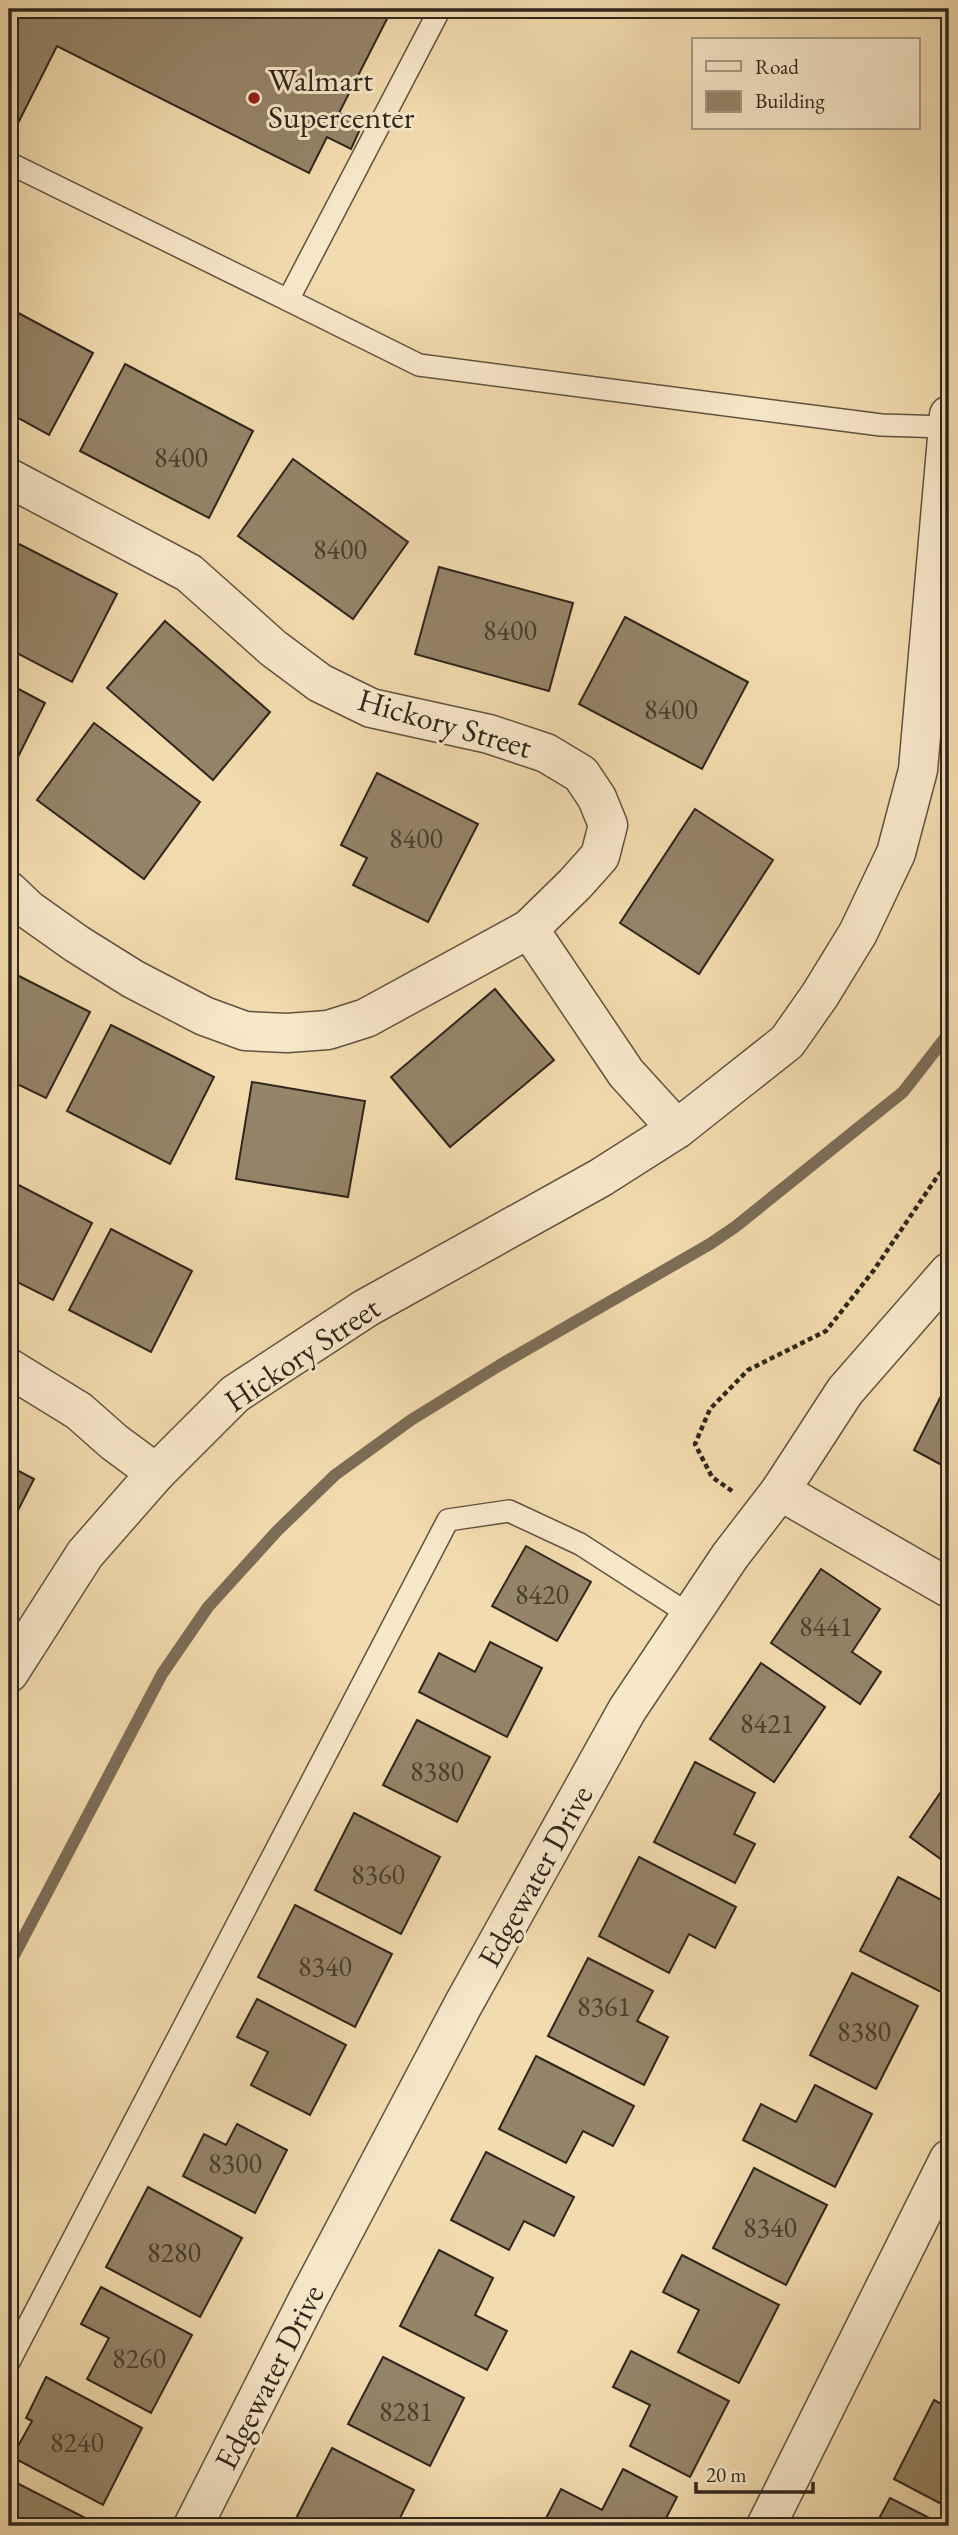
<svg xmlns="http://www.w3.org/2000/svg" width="958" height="2535" font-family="'EB Garamond',serif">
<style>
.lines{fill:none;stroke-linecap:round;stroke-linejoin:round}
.stream{stroke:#7c6d57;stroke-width:12}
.building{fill:#948468;stroke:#2f261d;stroke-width:2}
.service-casing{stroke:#605341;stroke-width:24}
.minor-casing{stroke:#605341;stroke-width:41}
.tertiary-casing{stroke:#605341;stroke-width:41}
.path{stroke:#2f261d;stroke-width:4.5;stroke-dasharray:5 3.5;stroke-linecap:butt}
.service{stroke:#f7e8ca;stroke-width:21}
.minor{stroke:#f7e8ca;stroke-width:38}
.tertiary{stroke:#f7e8ca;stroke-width:38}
.poi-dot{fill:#8f2418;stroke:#f7e8ca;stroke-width:2.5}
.labels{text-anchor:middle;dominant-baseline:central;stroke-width:6;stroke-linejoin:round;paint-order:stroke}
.number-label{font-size:28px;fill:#483e30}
.poi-label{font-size:32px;fill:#2f261d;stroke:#f7e8ca;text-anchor:start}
.street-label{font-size:32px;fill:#2f261d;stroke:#f7e8ca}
</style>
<rect width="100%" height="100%" fill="#f2dbae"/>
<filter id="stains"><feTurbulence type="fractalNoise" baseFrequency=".00286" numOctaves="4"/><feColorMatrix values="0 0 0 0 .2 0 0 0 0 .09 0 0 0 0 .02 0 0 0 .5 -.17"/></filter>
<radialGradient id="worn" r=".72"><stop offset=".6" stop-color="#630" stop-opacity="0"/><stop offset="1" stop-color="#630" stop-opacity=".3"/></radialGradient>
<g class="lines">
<!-- stream -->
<polyline class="stream" points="9,1965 162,1674 208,1607 277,1531 335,1475 411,1420 500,1365 710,1244 735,1227 903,1092 949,1033"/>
</g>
<!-- building -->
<g class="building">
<polygon points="9,9 392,9 339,113 362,125 351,149 327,137 309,173 57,46 12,135 9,134"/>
<polygon points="9,308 93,353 49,435 9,413"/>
<polygon points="125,364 253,431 209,518 80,451"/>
<polygon points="293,459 408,542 353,619 238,536"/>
<polygon points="17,543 117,594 72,682 9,649 9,558"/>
<polygon points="439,567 573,603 549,691 415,654"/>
<polygon points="625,617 748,682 702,769 579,704"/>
<polygon points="165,621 270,712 213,780 107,688"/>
<polygon points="9,684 45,703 9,775"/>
<polygon points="94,723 200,802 144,879 37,800"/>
<polygon points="377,773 478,824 428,922 353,885 367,858 341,845"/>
<polygon points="695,809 773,860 699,974 620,923"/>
<polygon points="9,971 90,1012 46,1098 9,1080"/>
<polygon points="495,989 554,1060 450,1147 391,1077"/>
<polygon points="111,1025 214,1077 170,1164 67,1111"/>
<polygon points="252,1082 365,1101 348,1197 236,1179"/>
<polygon points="9,1180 92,1223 53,1300 9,1278"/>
<polygon points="111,1229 192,1271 151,1352 69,1310"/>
<polygon points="942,1394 949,1398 949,1469 914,1450"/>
<polygon points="9,1466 34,1479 9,1528"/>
<polygon points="526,1546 591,1582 557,1641 492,1606"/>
<polygon points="821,1569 880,1609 852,1652 881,1672 860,1704 771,1643"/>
<polygon points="490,1642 542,1668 507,1737 419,1692 439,1653 475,1672"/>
<polygon points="761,1663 825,1707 774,1782 710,1739"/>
<polygon points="417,1720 490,1757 457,1822 383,1785"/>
<polygon points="695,1762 755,1793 734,1834 755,1844 735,1883 654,1842"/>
<polygon points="949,1780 949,1865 910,1837"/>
<polygon points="354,1813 440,1857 401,1934 315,1890"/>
<polygon points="639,1857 736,1907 715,1948 689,1934 669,1973 599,1936"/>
<polygon points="898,1877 949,1904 949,1980 943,1993 860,1951"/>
<polygon points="295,1905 392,1954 355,2027 258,1977"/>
<polygon points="588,1958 653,1991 637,2021 668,2037 644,2085 548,2036"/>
<polygon points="852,1973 918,2006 876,2089 810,2055"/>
<polygon points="257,1999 346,2045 310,2115 251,2085 268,2052 237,2037"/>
<polygon points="536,2056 634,2106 613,2146 583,2131 566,2163 499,2129"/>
<polygon points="815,2085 872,2114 835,2187 743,2140 761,2104 796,2122"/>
<polygon points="237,2124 287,2150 255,2213 183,2176 204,2134 226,2145"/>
<polygon points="486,2152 574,2197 554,2236 524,2221 509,2250 451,2220"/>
<polygon points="754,2168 827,2205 786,2285 713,2248"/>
<polygon points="148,2187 242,2238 200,2317 106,2267"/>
<polygon points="439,2250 493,2278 475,2315 507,2331 487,2370 400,2326"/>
<polygon points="682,2255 779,2305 739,2383 678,2352 699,2310 663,2292"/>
<polygon points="101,2287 192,2335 151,2413 87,2379 109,2338 81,2324"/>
<polygon points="631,2351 729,2401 690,2477 630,2446 650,2405 613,2387"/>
<polygon points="383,2357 464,2398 430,2466 348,2424"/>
<polygon points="46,2377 142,2428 103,2505 12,2457 32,2421 26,2418"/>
<polygon points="934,2400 949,2408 949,2508 894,2479"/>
<polygon points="332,2448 414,2490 396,2526 292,2526"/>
<polygon points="623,2469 677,2497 662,2526 542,2526 561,2489 602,2510"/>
<polygon points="9,2479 95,2523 93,2526 9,2526"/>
<polygon points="890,2498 945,2526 875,2526"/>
</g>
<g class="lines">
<defs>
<g id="service">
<polyline points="440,9 288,300 419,365 881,425 947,427"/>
<polyline points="9,163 288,300"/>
<polyline points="9,2362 448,1520 509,1511 580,1544 690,1615"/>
</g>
<g id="minor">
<polyline points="9,478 189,573 273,648 320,683 371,708 489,734 546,753 581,774 597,798 608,825 600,856 575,884 529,929 366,1018 328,1030 287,1033 245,1031 204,1016 133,979 77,944 29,910 9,891"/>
<polyline points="529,929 626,1073 677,1129"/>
<polyline points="9,1368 79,1411 114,1442 156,1473"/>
<polyline points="780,1491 949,1588"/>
<polyline points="193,2526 308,2299 463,2005 627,1710 730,1556 780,1491 845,1391 949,1272"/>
<polyline points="766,2526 949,2159"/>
</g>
<polyline id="tertiary" points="9,1673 85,1554 156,1473 235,1394 366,1308 600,1178 677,1129 787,1042 820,995 858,933 896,853 918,770 949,415"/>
</defs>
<!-- service casing -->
<use href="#service" class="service-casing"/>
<!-- minor casing -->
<use href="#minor" class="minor-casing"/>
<!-- tertiary casing -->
<use href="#tertiary" class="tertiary-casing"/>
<!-- path -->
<polyline class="path" points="732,1491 712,1477 695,1444 710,1409 748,1370 826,1331 874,1270 939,1174 949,1166"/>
<!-- service -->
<use href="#service" class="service"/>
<!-- minor -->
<use href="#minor" class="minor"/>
<!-- tertiary -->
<use href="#tertiary" class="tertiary"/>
</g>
<!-- markers -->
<circle class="poi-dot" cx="254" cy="98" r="7"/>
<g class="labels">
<!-- number labels -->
<g class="number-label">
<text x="181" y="457">8400</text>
<text x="340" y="549">8400</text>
<text x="510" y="630">8400</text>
<text x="671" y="709">8400</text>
<text x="416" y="838">8400</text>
<text x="542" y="1594">8420</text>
<text x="826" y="1626">8441</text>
<text x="767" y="1723">8421</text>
<text x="437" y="1771">8380</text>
<text x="378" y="1874">8360</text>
<text x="325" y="1966">8340</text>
<text x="604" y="2006">8361</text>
<text x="864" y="2031">8380</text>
<text x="235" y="2163">8300</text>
<text x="770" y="2227">8340</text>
<text x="174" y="2252">8280</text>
<text x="139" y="2358">8260</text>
<text x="406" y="2411">8281</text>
<text x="77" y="2442">8240</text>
</g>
<!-- poi labels -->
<g class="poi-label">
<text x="268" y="80">Walmart<tspan x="268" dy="37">Supercenter</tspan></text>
</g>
<!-- street labels -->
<g class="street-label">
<text transform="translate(445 723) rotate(16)">Hickory Street</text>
<text transform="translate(302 1354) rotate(-34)">Hickory Street</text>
<text transform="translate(535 1876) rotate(-61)">Edgewater Drive</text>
<text transform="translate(269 2377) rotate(-63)">Edgewater Drive</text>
</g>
</g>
<!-- margin -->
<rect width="958" height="2535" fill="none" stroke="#f2dbae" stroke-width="35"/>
<rect x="10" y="10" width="937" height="2514" fill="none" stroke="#2f261d" stroke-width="3.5"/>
<rect x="18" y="18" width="923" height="2500" fill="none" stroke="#2f261d" stroke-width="2"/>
<!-- legend -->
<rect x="692" y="38" width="228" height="91" fill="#f7e8ca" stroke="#a79a85" stroke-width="2"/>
<rect x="706" y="61" width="35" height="10" fill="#f7e8ca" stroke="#a79a85" stroke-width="2"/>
<text x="755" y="74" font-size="21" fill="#2f261d">Road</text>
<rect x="706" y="91" width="35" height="21" fill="#948468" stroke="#a79a85" stroke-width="2"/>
<text x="755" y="108" font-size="21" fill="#2f261d">Building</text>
<!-- scale -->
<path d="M696 2482v10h117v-10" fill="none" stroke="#2f261d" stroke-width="3.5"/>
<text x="706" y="2482" font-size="21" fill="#2f261d" stroke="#f7e8ca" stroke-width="5" paint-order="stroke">20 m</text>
<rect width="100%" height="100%" filter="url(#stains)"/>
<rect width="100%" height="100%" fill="url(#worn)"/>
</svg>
